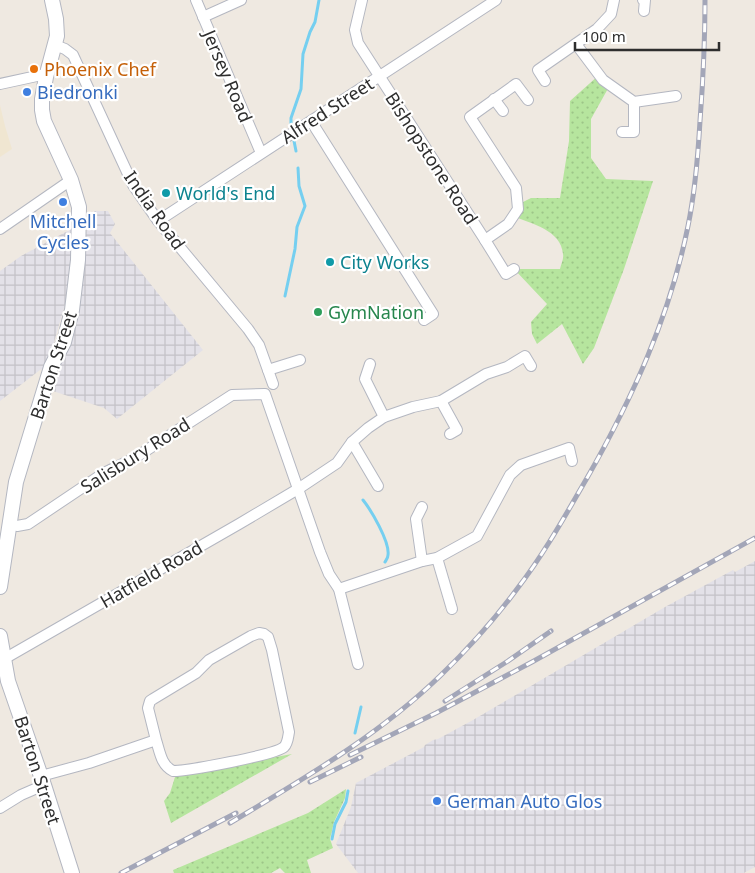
<svg xmlns="http://www.w3.org/2000/svg" width="755" height="873" font-family="'Noto Sans',sans-serif">
<style>
.industrial{fill:url(#industrial-grid)}
.education{fill:#f0e6d1}
.park{fill:url(#park-dots)}
.lines{fill:none;stroke-linecap:round;stroke-linejoin:round}
.stream{stroke:#75cff0;stroke-width:3}
.minor-casing{stroke:#b4b7c1;stroke-width:12}
.secondary-casing{stroke:#b4b7c1;stroke-width:16}
.minor{stroke:#fff;stroke-width:10}
.secondary{stroke:#fff;stroke-width:14}
.rail-casing{stroke:#a3a6b8;stroke-width:5}
.rail{stroke:#fff;stroke-width:3;stroke-dasharray:9;stroke-linecap:butt}
.food-dot{fill:#e8710a;stroke:#fff;stroke-width:2}
.shop-dot{fill:#3f7fe0;stroke:#fff;stroke-width:2}
.culture-dot{fill:#0f9aa8;stroke:#fff;stroke-width:2}
.leisure-dot{fill:#2e9e5b;stroke:#fff;stroke-width:2}
.labels{text-anchor:middle;dominant-baseline:central;stroke-width:4.5;stroke-linejoin:round;paint-order:stroke}
.food-label{font-size:18px;fill:#c56008;stroke:#fff;text-anchor:start}
.street-label{font-size:18px;fill:#2e2e2e;stroke:#fff}
.shop-label{font-size:18px;fill:#366cbe;stroke:#fff;text-anchor:start}
.culture-label{font-size:18px;fill:#0d838f;stroke:#fff;text-anchor:start}
.leisure-label{font-size:18px;fill:#27864d;stroke:#fff;text-anchor:start}
</style>
<defs>
<pattern id="industrial-grid" width="8" height="8" patternUnits="userSpaceOnUse" patternTransform="scale(1.25)"><rect width="8" height="8" fill="#e3e1e8"/><path d="M0 4h8M4 0v8" fill="none" stroke="#c3c1c7"/></pattern>
<pattern id="park-dots" width="8" height="8" patternUnits="userSpaceOnUse" patternTransform="scale(1.25)"><rect width="8" height="8" fill="#b6e59e"/><path d="M2 2h.1M6 6h.1" fill="none" stroke="#9dc588" stroke-width="1.8" stroke-linecap="round"/></pattern>
</defs>
<rect width="100%" height="100%" fill="#efe9e1"/>
<!-- industrial -->
<g class="industrial">
<polygon points="94,211 108,211 115,224 110,233 203,350 117,419 104,408 53,391 69,338 78,302 86,233"/>
<polygon points="75,227 67,297 47,367 40,370 0,401 0,271 21,256"/>
<polygon points="755,561 755,867 744,873 358,873 336,844 351,807 356,783 424,747 425,745 433,740 438,739 473,720 665,607 733,570 735,572"/>
</g>
<!-- education -->
<polygon class="education" points="0,105 5,126 12,149 0,157"/>
<!-- park -->
<g class="park">
<path d="M599,75L610,85L591,119V158L606,179L653,181L624,269L594,348L583,364L562,324L537,344L532,334L531,322L547,304L514,269H560C561,264 564,259 563,254C561,230 532,224 513,216L517,205L531,198H560L569,141L570,101Z"/>
<polygon points="292,754 171,823 164,801 170,793 175,777 178,773 211,769"/>
<polygon points="346,789 345,798 334,822 330,839 333,848 307,860 311,873 285,873 280,868 271,873 174,873 173,870 308,813"/>
</g>
<g class="lines">
<!-- stream -->
<g class="stream">
<polyline points="291,125 291,118 301,89 303,54 310,32 315,22 319,0"/>
<polyline points="294,141 296,151"/>
<polyline points="285,296 295,249 297,227 305,206 299,186 298,168"/>
<path d="M363,500C371,510 390,542 388,555C388,558 386,560 385,562"/>
<polyline points="355,733 361,707"/>
<polyline points="332,839 335,824 346,802 348,791"/>
</g>
<defs>
<g id="minor">
<polyline points="196,0 261,153"/>
<polyline points="362,0 355,30 358,43 485,240"/>
<polyline points="643,0 645,0 644,11"/>
<polyline points="203,17 241,0"/>
<polyline points="576,44 603,80 634,102 676,96"/>
<polyline points="55,45 65,49 73,55 133,185 158,221 248,329 259,345 273,384"/>
<polyline points="545,81 538,70 597,29 611,14 614,0"/>
<polyline points="0,84 46,74"/>
<polyline points="494,99 503,111"/>
<polyline points="311,121 433,314 424,320"/>
<polyline points="622,132 634,132 634,102"/>
<polyline points="158,221 496,0"/>
<polyline points="0,229 71,180"/>
<polyline points="514,269 506,274 485,240 508,224 518,209 516,188 470,117 516,84 528,100"/>
<polyline points="370,364 365,379 384,417"/>
<polyline points="268,370 300,360"/>
<polyline points="441,401 457,430 450,434"/>
<polyline points="352,442 378,486"/>
<polyline points="422,507 416,519 422,561"/>
<polyline points="9,524 17,526 28,524 104,473 133,459 232,395 265,394 320,552 329,574 339,589 358,664"/>
<polyline points="437,558 452,609"/>
<polyline points="339,589 422,561 437,558 477,536 510,475 521,465 569,448 572,461"/>
<polyline points="4,659 239,524 298,489 337,463 352,442 368,428 384,417 413,407 441,401 486,374 507,367 525,356 531,366"/>
<path d="M41,776L89,763L156,740L148,708L150,701L153,699L196,673L209,660L251,636L259,633L264,634L268,637L272,650L289,732C288,737 288,743 284,747C275,755 188,771 173,771C161,765 160,752 156,740"/>
<polyline points="0,808 21,795 44,785"/>
</g>
<g id="secondary">
<polyline points="0,587 16,482 51,367 64,342 72,310 78,260 79,207 71,180 44,121 42,110 42,99 46,77 57,36 56,19 52,0"/>
<polyline points="0,636 8,681 44,785 72,873"/>
</g>
</defs>
<!-- minor casing -->
<use href="#minor" class="minor-casing"/>
<!-- secondary casing -->
<use href="#secondary" class="secondary-casing"/>
<!-- minor -->
<use href="#minor" class="minor"/>
<!-- secondary -->
<use href="#secondary" class="secondary"/>
<defs>
<g id="rail">
<polyline points="445,701 508,661 551,631"/>
<polyline points="350,755 436,713 532,662 755,538"/>
<polyline points="310,782 361,757"/>
<path d="M230,823C303,779 378,736 440,676C468,649 494,620 517,589C544,554 565,516 587,478C632,399 670,316 688,226C695,192 698,156 700,121C703,81 705,41 705,0"/>
<polyline points="121,873 236,813"/>
</g>
</defs>
<!-- rail casing -->
<use href="#rail" class="rail-casing"/>
<!-- rail -->
<use href="#rail" class="rail"/>
</g>
<!-- markers -->
<circle class="food-dot" cx="34" cy="69" r="5"/>
<g class="shop-dot">
<circle cx="27" cy="92" r="5"/>
<circle cx="63" cy="202" r="5"/>
<circle cx="437" cy="801" r="5"/>
</g>
<g class="culture-dot">
<circle cx="166" cy="193" r="5"/>
<circle cx="330" cy="262" r="5"/>
</g>
<circle class="leisure-dot" cx="318" cy="312" r="5"/>
<g class="labels">
<!-- food labels -->
<g class="food-label">
<text x="44" y="69">Phoenix Chef</text>
</g>
<!-- street labels -->
<g class="street-label">
<text transform="translate(228 76) rotate(67)">Jersey Road</text>
<text transform="translate(327 110) rotate(-33)">Alfred Street</text>
<text transform="translate(432 158) rotate(57)">Bishopstone Road</text>
<text transform="translate(155 210) rotate(55)">India Road</text>
<text transform="translate(53 365) rotate(-72)">Barton Street</text>
<text transform="translate(135 455) rotate(-32)">Salisbury Road</text>
<text transform="translate(151 574) rotate(-30)">Hatfield Road</text>
<text transform="translate(38 770) rotate(72)">Barton Street</text>
</g>
<!-- shop labels -->
<g class="shop-label">
<text x="37" y="92">Biedronki</text>
<text x="63" y="221" text-anchor="middle">Mitchell<tspan x="63" dy="21">Cycles</tspan></text>
<text x="447" y="801">German Auto Glos</text>
</g>
<!-- culture labels -->
<g class="culture-label">
<text x="176" y="193">World's End</text>
<text x="340" y="262">City Works</text>
</g>
<!-- leisure labels -->
<g class="leisure-label">
<text x="328" y="312">GymNation</text>
</g>
</g>
<!-- scale -->
<path d="M575 42v8h144v-8" fill="none" stroke="#2e2e2e" stroke-width="2.5"/>
<text x="582" y="42" font-size="15" fill="#2e2e2e" stroke="#ffffff" stroke-width="4" paint-order="stroke">100 m</text>
</svg>
